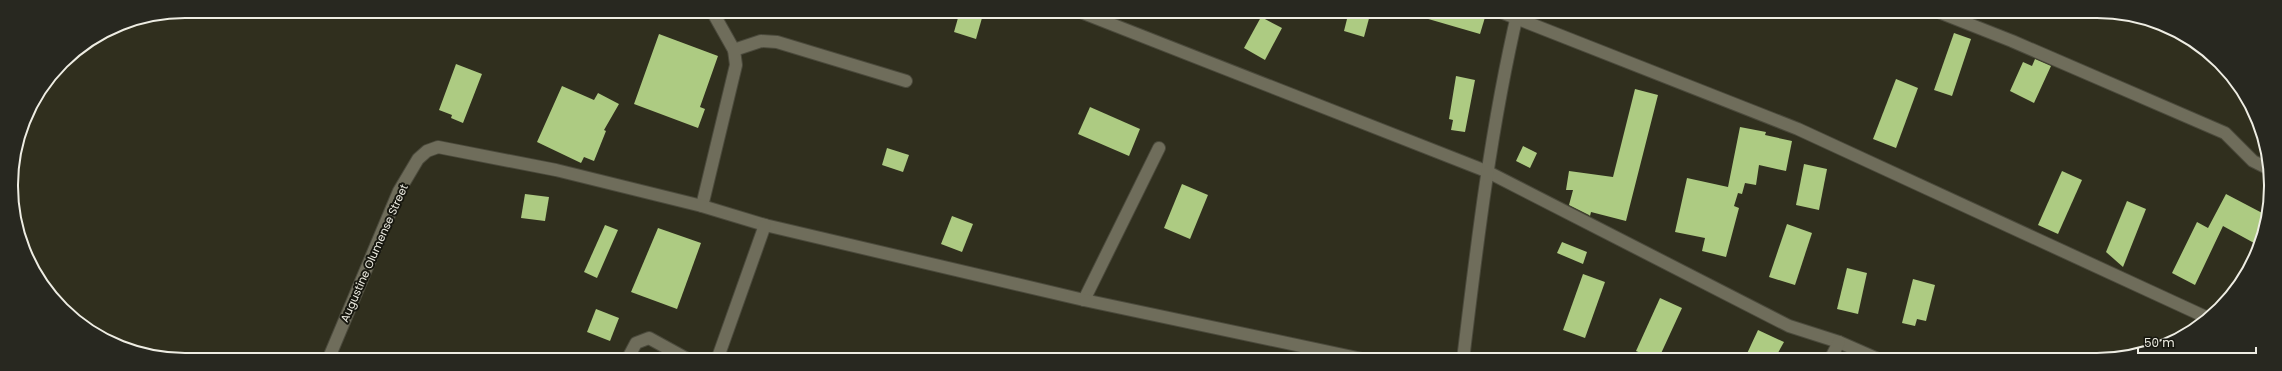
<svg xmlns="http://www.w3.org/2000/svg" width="2282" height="371" font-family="Poppins,sans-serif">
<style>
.building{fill:#adcb82}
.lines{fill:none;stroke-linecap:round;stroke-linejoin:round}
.minor-casing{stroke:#4b4a3c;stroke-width:14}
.minor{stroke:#6f6d5b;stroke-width:12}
.labels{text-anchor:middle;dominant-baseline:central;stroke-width:4;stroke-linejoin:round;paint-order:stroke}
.street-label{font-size:11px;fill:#eeede3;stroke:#17170f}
.rim{fill:none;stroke:#eeede3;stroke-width:2}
</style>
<rect width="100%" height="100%" fill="#302f1e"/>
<!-- building -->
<g class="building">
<polygon points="960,11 984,11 976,39 954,32"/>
<polygon points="1349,11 1371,11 1364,37 1344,31"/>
<polygon points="1418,11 1478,11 1486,14 1480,34 1418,16"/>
<polygon points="1261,17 1282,28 1265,60 1244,48"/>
<polygon points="1954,33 1971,39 1952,96 1934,90"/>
<polygon points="659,34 718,56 700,107 705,109 698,128 634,104"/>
<polygon points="2035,59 2051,66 2034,103 2010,91 2023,62 2032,66"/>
<polygon points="456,64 482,74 463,123 451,118 452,115 439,110"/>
<polygon points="1456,76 1475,80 1465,132 1451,130 1453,120 1449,119"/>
<polygon points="1896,79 1918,88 1896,148 1873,139"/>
<polygon points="562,86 594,100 598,93 619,104 604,130 606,131 594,161 584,157 581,163 537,142"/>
<polygon points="1635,89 1658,95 1626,221 1591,212 1590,216 1589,215 1569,205 1573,190 1566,190 1569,171 1613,177"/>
<polygon points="1090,107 1140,129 1129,156 1078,134"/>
<polygon points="1740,127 1766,132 1765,135 1792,141 1786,171 1759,165 1756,185 1745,183 1742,194 1738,193 1734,206 1739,208 1726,257 1702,251 1705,238 1675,232 1687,178 1728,187"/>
<polygon points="1523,146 1537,153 1530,168 1516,161"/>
<polygon points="887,148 909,155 903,172 882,165"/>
<polygon points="1804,164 1827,169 1819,210 1796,205"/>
<polygon points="2062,171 2082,180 2058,234 2038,225"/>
<polygon points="1182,184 1208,195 1190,239 1164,228"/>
<polygon points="525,194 549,197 545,221 521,218"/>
<polygon points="2226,194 2266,215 2254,243 2223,226 2195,285 2172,273 2197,222 2208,228"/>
<polygon points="2127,201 2146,209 2123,267 2106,252"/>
<polygon points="952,216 973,224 962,252 941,244"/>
<polygon points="1787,224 1812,233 1795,285 1769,277"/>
<polygon points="605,225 618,230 597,278 584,272"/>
<polygon points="658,228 701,243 677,309 631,292"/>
<polygon points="1562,242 1587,252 1583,264 1557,253"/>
<polygon points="1847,268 1867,273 1858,314 1837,309"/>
<polygon points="1583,274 1605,282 1585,338 1563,330"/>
<polygon points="1913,279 1935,285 1926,321 1917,319 1915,326 1902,323"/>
<polygon points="1660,298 1682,308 1658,360 1656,360 1636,351"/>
<polygon points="596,309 619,318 610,341 587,332"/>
<polygon points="1758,330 1784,342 1774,360 1744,360"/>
</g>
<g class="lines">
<defs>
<g id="minor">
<polyline points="1078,11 1486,171 1789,326 1839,342 1880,360"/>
<polyline points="1498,11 1798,129 2208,318"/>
<polyline points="1936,11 2012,41 2225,133 2253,161 2267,168"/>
<polyline points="734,50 761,41 777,42 906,81"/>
<polyline points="702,206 736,65 734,50 712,11"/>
<polyline points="1084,300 1159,148"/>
<polyline points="328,360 399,191 418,159 427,151 438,147 556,170 702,206 765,225 1084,300 1367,360"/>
<polyline points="627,360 636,343 649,338 689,360"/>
<polyline points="717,360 765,225"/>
<path d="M1463,360C1477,243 1491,126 1518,11"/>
<polyline points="1830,360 1839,342"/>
</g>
</defs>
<!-- minor casing -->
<use href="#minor" class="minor-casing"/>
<!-- minor -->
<use href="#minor" class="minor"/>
</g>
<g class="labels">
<!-- street labels -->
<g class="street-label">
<text transform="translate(374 253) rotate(-66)">Augustine Olumense Street</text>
</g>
</g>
<!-- crop -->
<path d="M0 0H2282V371H0ZM185 18H2097A167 167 0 0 1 2264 185V186A167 167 0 0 1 2097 353H185A167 167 0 0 1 18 186V185A167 167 0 0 1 185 18Z" fill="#282820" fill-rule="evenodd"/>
<path class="rim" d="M185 18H2097A167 167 0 0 1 2264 185V186A167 167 0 0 1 2097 353H185A167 167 0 0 1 18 186V185A167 167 0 0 1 185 18Z"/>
<!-- scale -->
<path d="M2138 347v6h118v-6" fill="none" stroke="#eeede3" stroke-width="2"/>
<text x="2144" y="347" font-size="12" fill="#eeede3" stroke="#17170f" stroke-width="3" paint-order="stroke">50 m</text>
</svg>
